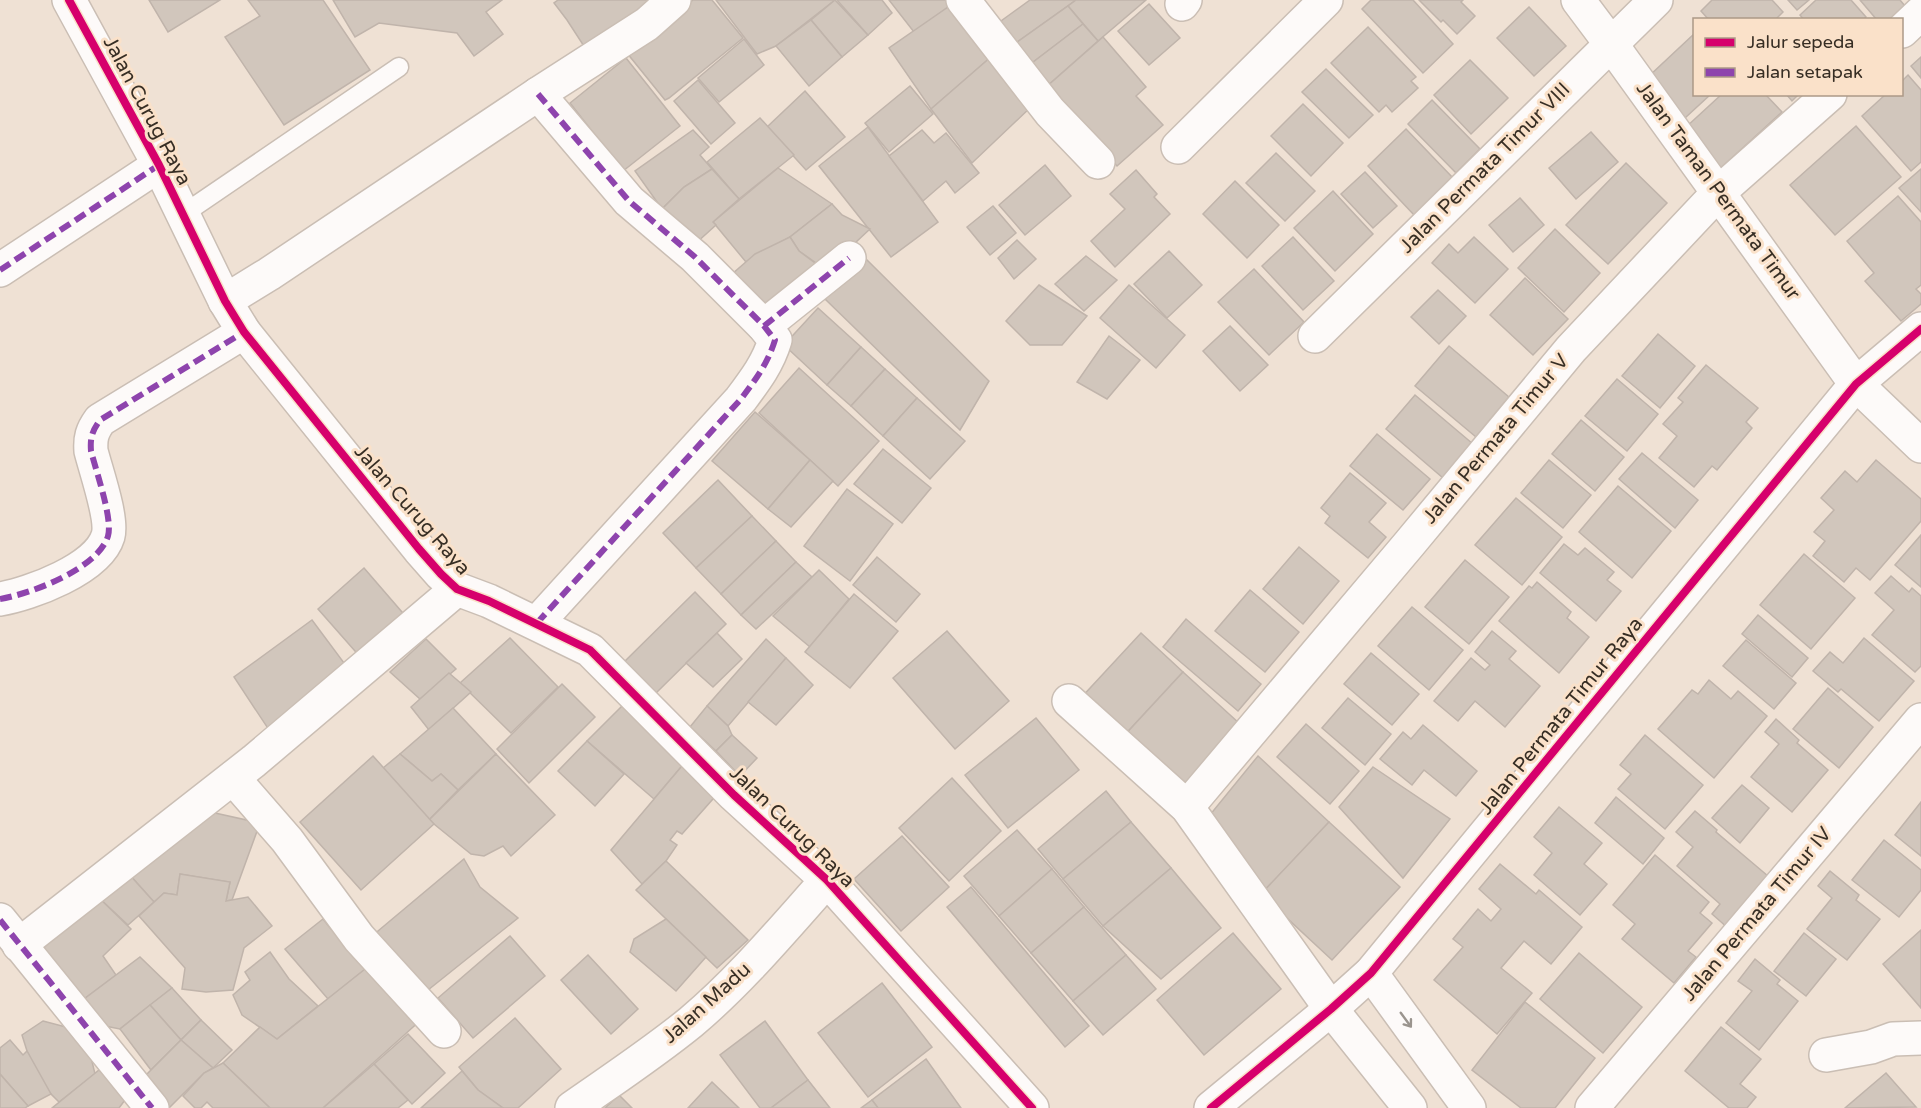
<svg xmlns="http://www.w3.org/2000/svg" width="1921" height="1108" font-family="'Varela Round',sans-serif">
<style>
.building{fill:#d1c6bc;stroke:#c0b4ab;stroke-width:1.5}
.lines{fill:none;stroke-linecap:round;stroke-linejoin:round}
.lane-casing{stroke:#cabeb4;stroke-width:21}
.street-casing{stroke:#cabeb4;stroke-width:36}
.secondary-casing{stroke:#cabeb4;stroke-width:36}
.lane{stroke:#fdfaf9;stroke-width:18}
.street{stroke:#fdfaf9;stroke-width:33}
.secondary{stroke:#fdfaf9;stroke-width:33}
.quiet{stroke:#8e44ad;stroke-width:6;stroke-dasharray:12 6;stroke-linecap:butt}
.cycleway-casing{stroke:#fae1c9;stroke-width:11}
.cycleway{stroke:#d6006c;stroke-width:8}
.oneway{stroke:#9a948e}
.labels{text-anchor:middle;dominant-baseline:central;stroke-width:6;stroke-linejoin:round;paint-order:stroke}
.street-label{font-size:20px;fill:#372e24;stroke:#fae1c9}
</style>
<rect width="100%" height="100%" fill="#efe1d4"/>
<!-- building -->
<g class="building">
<polygon points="149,0 220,0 168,32"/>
<polygon points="248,0 323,0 370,70 284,125 225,37 260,16"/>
<polygon points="333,0 502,0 486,12 503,34 474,56 457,33 379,23 355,37"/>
<polygon points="558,0 660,0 589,54 567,20 554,3"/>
<polygon points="693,0 712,0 743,38 669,98 665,100 627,53"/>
<polygon points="716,0 835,0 776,46 757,54"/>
<polygon points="835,0 868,35 842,57 811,20"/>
<polygon points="837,0 882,0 892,13 868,35"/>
<polygon points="889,0 948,0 951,5 914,32"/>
<polygon points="1030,0 1076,0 1013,45 994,26"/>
<polygon points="1076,0 1146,0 1098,41 1068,6"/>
<polygon points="1371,0 1413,0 1453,44 1423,73 1362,9"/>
<polygon points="1419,0 1463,0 1461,2 1475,16 1457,34 1443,20 1441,22"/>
<polygon points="1712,0 1772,0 1783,12 1775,20 1709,20 1701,11"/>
<polygon points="1788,0 1809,0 1797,10"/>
<polygon points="1816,0 1851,0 1866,17 1863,20 1804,20 1800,15"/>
<polygon points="1860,0 1900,0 1905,6 1890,20 1877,20"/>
<polygon points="1149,4 1180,38 1149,65 1118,31"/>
<polygon points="951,5 992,56 931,109 889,48"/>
<polygon points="1068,6 1083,24 1024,69 1013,45"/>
<polygon points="1529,7 1566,46 1534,76 1497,38"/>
<polygon points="811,20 842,57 809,86 776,46"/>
<polygon points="1083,24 1098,41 1045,88 1024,69"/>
<polygon points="1368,27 1416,77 1411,81 1418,88 1392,112 1386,105 1379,112 1331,63"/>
<polygon points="1694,34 1694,94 1711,94 1685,118 1648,77"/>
<polygon points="1103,37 1146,87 1136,96 1163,125 1117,166 1045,88"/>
<polygon points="744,39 764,65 719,102 698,78"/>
<polygon points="992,56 1033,105 972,163 931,109"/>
<polygon points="1921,57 1921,78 1911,66"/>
<polygon points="626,58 680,126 623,171 570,103"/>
<polygon points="1470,60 1508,98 1471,134 1434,95"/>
<polygon points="1326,69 1373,115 1349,138 1302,92"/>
<polygon points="1908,75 1921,90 1921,162 1911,171 1862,116 1886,94 1902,94 1902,81"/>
<polygon points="698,80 735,123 711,144 674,101"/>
<polygon points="910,86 933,114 889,152 865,123"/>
<polygon points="805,91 845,137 806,170 767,127"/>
<polygon points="1722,94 1765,94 1782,112 1721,168 1685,128"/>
<polygon points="1786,94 1799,94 1792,101"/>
<polygon points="1432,100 1480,149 1456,173 1408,124"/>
<polygon points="1303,104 1343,143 1311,176 1271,136"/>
<polygon points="760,118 794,155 739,199 707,162"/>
<polygon points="1856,126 1901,177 1835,235 1790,185"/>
<polygon points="868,127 938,222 891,257 819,166"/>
<polygon points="1406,129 1453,178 1414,215 1368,166"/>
<polygon points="693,130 709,147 700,155 712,169 684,187 662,209 635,171"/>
<polygon points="922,130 934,143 946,133 979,173 955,193 946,181 923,201 889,156"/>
<polygon points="1591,132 1618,162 1576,199 1549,168"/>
<polygon points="1276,153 1315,191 1285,221 1246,183"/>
<polygon points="1626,163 1667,203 1608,264 1566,225"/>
<polygon points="1045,165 1071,196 1025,235 999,205"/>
<polygon points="778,168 832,204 790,237 746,262 713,222"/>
<polygon points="712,169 739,199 713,222 716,225 695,244 662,209 684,187"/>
<polygon points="1921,169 1921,212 1899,188"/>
<polygon points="1136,170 1157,194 1154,197 1170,214 1115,267 1091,241 1125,209 1110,194"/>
<polygon points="1365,172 1397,206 1373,228 1341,194"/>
<polygon points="1235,181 1279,225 1247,258 1203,214"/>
<polygon points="1333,191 1373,234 1335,271 1294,228"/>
<polygon points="1898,196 1921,222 1921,285 1916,289 1921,294 1921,304 1901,321 1865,281 1874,273 1847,241"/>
<polygon points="1520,198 1544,225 1513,252 1489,225"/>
<polygon points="832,204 842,215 870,229 826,270 799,251 790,237"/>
<polygon points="993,206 1016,233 990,255 967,227"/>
<polygon points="1555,229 1600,273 1564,312 1518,268"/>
<polygon points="790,237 799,251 823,269 773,311 731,275 755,254"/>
<polygon points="1293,237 1334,281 1303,310 1262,266"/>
<polygon points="1474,237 1508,269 1475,303 1432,263 1449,244 1458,253"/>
<polygon points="1017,240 1036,259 1014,279 998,258"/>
<polygon points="1169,251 1202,285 1167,318 1134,284"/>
<polygon points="1086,256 1117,280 1084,311 1055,284"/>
<polygon points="865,258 989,381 960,430 825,299"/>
<polygon points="1254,269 1304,322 1269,355 1218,302"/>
<polygon points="1525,278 1568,319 1533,355 1490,315"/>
<polygon points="1039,285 1087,316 1062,345 1030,345 1006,321"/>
<polygon points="1129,285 1185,335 1156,368 1100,318"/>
<polygon points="1438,290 1466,316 1439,344 1411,317"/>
<polygon points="818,308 861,347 827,385 784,345"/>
<polygon points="1230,326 1268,365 1240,391 1203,351"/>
<polygon points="1658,334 1695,366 1660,408 1622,376"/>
<polygon points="1109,336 1140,360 1107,399 1077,382"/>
<polygon points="1449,346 1509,397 1476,437 1415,386"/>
<polygon points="861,347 885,369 851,406 827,385"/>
<polygon points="1706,365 1758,408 1746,422 1752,428 1717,470 1712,466 1694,487 1659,458 1677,436 1663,424 1683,402 1678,398"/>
<polygon points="799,368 879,441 838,486 759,413"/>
<polygon points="885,369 917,398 883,436 851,406"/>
<polygon points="1617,379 1658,414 1627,451 1585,416"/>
<polygon points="1415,395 1473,444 1443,478 1386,429"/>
<polygon points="917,398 965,441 930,479 883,436"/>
<polygon points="755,412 810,460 768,509 712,461"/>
<polygon points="1581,420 1624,457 1595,491 1552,454"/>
<polygon points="1377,434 1430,479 1403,510 1350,466"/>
<polygon points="883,449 931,488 902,523 854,484"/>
<polygon points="1642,453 1698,500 1675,528 1619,479"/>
<polygon points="810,460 833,481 791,527 768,509"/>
<polygon points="1549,460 1591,495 1563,528 1521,493"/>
<polygon points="1876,460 1921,499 1921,521 1870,580 1856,568 1844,582 1813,556 1825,541 1814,532 1834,510 1821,498 1845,471 1857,482"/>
<polygon points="1350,473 1386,503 1369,522 1386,537 1368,558 1325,523 1330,516 1321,508"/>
<polygon points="718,480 752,516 696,568 663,533"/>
<polygon points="1618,486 1671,531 1632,578 1579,532"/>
<polygon points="847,489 893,524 850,581 804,546"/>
<polygon points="1516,498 1562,537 1522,585 1475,545"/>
<polygon points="752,516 776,541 721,594 696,568"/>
<polygon points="1921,535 1921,587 1895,565"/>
<polygon points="776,541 796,562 741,615 721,594"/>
<polygon points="1564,544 1578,555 1585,548 1614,572 1607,580 1621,591 1596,621 1540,573"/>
<polygon points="1299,547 1339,581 1303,624 1263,589"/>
<polygon points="1804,554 1855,598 1811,649 1760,605"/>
<polygon points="877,557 920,594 896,622 853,585"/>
<polygon points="1465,560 1509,597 1469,644 1425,607"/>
<polygon points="796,562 812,577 756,629 741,615"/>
<polygon points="364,568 408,619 362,659 318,609"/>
<polygon points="819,570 849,599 810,647 773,616"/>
<polygon points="1891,576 1909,592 1912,588 1921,596 1921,666 1915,672 1872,635 1894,610 1875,593"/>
<polygon points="1537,582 1571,612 1567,618 1589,637 1559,673 1499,621 1529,586 1532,588"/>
<polygon points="1250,590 1299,632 1265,672 1215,631"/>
<polygon points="695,592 726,624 653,696 622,664"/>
<polygon points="854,594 898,631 850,688 805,652"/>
<polygon points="1412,607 1463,650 1429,690 1378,646"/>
<polygon points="1758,615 1808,658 1792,677 1742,634"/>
<polygon points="1186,619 1261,684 1238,711 1163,647"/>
<polygon points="312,620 353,675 275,739 234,677"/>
<polygon points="947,631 1009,701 955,749 893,678"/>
<polygon points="1492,631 1516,651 1509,659 1540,686 1505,727 1475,701 1458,721 1434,701 1471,658 1485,670 1490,665 1475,652"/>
<polygon points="717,633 742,659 713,687 686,663"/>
<polygon points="1141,633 1183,672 1121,739 1079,700"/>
<polygon points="510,638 558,687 511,733 460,683"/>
<polygon points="1864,638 1914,681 1879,721 1841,689 1838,692 1813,671 1830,652 1843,663"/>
<polygon points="426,639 456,669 420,699 390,672"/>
<polygon points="766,639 786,658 728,726 707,706"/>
<polygon points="1746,640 1796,683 1774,709 1723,666"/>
<polygon points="1371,653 1419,694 1392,725 1344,684"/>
<polygon points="786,658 813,685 776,725 748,702"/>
<polygon points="1183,672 1240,724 1178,791 1121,739"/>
<polygon points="449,673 471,692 429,730 411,707"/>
<polygon points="1709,680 1731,699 1738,691 1767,716 1714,778 1658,729 1692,690 1698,694"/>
<polygon points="562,684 595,717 529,783 497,749"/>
<polygon points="1828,688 1873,727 1839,768 1793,729"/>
<polygon points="1348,698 1391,734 1365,765 1322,728"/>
<polygon points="628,700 687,760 654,799 587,741"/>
<polygon points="707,706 728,726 732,735 716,751 690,727"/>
<polygon points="453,708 496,754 458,790 441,774 432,781 400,754"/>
<polygon points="1036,718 1079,770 1008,828 965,775"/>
<polygon points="1776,719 1799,740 1797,743 1828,770 1792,812 1751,777 1779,744 1765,732"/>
<polygon points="1306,724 1359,771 1330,804 1277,757"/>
<polygon points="1423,725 1477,771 1456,796 1424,770 1412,785 1380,759 1403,732 1411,739"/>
<polygon points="732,735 757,758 740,776 716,751"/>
<polygon points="1645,735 1703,785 1665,829 1618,789 1631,774 1620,765"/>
<polygon points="587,741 624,774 595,806 558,771"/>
<polygon points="400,754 432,781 441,774 458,790 429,820 383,768"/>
<polygon points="496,754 555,815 511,856 503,846 484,856 471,854 429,820"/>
<polygon points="373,756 434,824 361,890 300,822"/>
<polygon points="1258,756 1329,822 1261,894 1205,821"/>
<polygon points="687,760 720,791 682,834 677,831 670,840 677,845 666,861 642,884 611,850"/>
<polygon points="1373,767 1450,819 1403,878 1339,807"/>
<polygon points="952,778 1001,831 949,881 899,828"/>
<polygon points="1742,785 1769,808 1740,843 1712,818"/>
<polygon points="1106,791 1131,822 1063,879 1038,849"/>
<polygon points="1616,797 1664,838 1643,864 1595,823"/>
<polygon points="1921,802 1921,856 1895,835"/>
<polygon points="1559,807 1602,843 1584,864 1607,884 1580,915 1534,875 1552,853 1534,837"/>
<polygon points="1695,811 1717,830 1716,832 1768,876 1729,929 1712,914 1720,904 1677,866 1693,847 1676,832"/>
<polygon points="215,813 260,823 232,900 226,901 230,882 180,874 177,895 164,893 154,902 128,873"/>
<polygon points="1131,822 1171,868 1103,926 1063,879"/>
<polygon points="1329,822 1400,887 1332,960 1261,894"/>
<polygon points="1017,830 1052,869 999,916 964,876"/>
<polygon points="902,836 949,887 901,931 854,879"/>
<polygon points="1884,840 1921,870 1921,890 1899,917 1852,880"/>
<polygon points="1655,855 1709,902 1700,913 1712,923 1688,951 1696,957 1674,983 1622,939 1635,924 1613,905"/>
<polygon points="464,859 480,887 518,918 423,994 372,936"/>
<polygon points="666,861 748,940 717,968 636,890"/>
<polygon points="1500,864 1536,894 1539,890 1582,927 1551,964 1524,941 1501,968 1532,993 1497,1034 1434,980 1463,947 1453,939 1478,909 1491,921 1501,909 1479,889"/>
<polygon points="1171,868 1221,928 1161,979 1103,926"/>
<polygon points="1052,869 1084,907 1031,953 999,916"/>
<polygon points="1830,871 1859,895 1856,900 1880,919 1847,960 1807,929 1832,898 1818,886"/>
<polygon points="128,873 154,902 128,925 97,896"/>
<polygon points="180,874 230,882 226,901 248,897 272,926 244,948 233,990 206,992 182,989 185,968 139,916 164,893 177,895"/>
<polygon points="971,887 1089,1026 1065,1047 947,907"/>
<polygon points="97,896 131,929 103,956 116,975 80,1002 37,943"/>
<polygon points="1084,907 1126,955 1073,1001 1031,953"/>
<polygon points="323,919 331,929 341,921 374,962 328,999 285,949"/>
<polygon points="666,919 706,957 676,991 630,952 634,939"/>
<polygon points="1921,930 1921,1008 1883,964"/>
<polygon points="1233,933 1281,989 1204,1055 1157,1000"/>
<polygon points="1804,933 1836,959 1806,996 1774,971"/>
<polygon points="510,936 545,976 473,1038 438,998"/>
<polygon points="270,952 289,979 318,1006 277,1039 242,1015 233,995 250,980 245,972"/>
<polygon points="1579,953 1642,1007 1603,1053 1540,999"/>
<polygon points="588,955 638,1009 611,1034 561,980"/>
<polygon points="1126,955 1156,989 1103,1035 1073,1001"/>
<polygon points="140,957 172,988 120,1029 105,1026 80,1002"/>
<polygon points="1755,959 1780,980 1777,984 1798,1001 1759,1050 1726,1023 1752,991 1738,981"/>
<polygon points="374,962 422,1019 323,1108 270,1108 223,1063 260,1027 277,1039"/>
<polygon points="882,983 932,1047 868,1097 818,1033"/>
<polygon points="172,988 201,1020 181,1040 150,1005"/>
<polygon points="1525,1002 1595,1058 1555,1108 1521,1108 1472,1070"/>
<polygon points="150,1005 181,1040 151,1070 120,1029"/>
<polygon points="515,1018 561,1069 518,1108 503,1108 478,1090 459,1067"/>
<polygon points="201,1020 232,1050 213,1068 181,1040"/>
<polygon points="43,1021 85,1032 95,1074 59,1102 45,1088 27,1051 22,1035"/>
<polygon points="765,1021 808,1080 771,1108 760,1108 720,1055"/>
<polygon points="1721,1027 1761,1059 1740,1084 1756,1097 1747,1108 1729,1108 1685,1071"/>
<polygon points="408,1034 445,1073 412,1104 374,1064"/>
<polygon points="10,1040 23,1055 27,1051 51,1094 28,1106 0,1074 0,1048"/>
<polygon points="181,1040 213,1068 204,1073 169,1108 164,1108 139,1082"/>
<polygon points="926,1059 961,1108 878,1108 872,1100"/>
<polygon points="223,1063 270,1108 213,1108 207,1102 201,1108 195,1108 183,1096 204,1073"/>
<polygon points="374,1064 408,1100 398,1108 323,1108"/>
<polygon points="99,1070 128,1096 119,1108 52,1108"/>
<polygon points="462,1071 478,1090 503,1108 421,1108"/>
<polygon points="1886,1073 1916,1107 1845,1108"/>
<polygon points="0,1074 28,1106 25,1108 0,1108"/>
<polygon points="808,1080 830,1108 771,1108"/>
<polygon points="712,1082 739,1108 688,1108"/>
<polygon points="619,1095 632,1108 605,1108"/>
<polygon points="872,1100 878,1108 861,1108"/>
</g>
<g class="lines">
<defs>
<polyline id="lane" points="182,215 399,67"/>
<g id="street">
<polyline points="963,0 1050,112 1098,162"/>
<polyline points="1578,0 1611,44 1856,384 1921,446"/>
<polyline points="1182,4 1185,0"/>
<polyline points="1902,31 1921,13"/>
<polyline points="1178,147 1326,0"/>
<polyline points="0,270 159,165"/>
<polyline points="225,301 269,274 538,94 647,24 674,0"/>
<polyline points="764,326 849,258"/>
<polyline points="1315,336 1656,0"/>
<path d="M0,599C30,594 98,569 108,536C113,519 96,471 91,451C90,438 92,431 100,420L244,332"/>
<path d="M537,623L741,399C756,379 768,363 775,340L764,326L695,257L629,201L538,94"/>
<polyline points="1069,701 1187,807 1331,1009 1410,1108"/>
<polyline points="233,778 287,840 359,938 444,1031"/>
<polyline points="1187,807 1410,543 1571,349 1718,193 1830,94"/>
<polyline points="0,920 152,1108"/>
<polyline points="19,945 254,761 457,589"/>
<polyline points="1371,973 1469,1108"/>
<polyline points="1826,1055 1871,1047 1893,1039 1921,1038"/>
<path d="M572,1108C612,1080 653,1053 691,1022C741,980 784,928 827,880"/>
<polyline points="1211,1108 1331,1009 1371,973 1856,384 1921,329"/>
<polyline points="1592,1108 1921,720"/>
</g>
<polyline id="secondary" points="69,0 159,165 225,301 244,332 419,549 441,574 457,589 489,601 590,650 734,795 827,880 1032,1108"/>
</defs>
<!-- lane casing -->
<use href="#lane" class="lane-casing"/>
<!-- street casing -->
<use href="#street" class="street-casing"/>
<!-- secondary casing -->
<use href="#secondary" class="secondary-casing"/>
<!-- lane -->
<use href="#lane" class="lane"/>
<!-- street -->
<use href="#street" class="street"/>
<!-- secondary -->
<use href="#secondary" class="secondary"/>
<!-- quiet -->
<g class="quiet">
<polyline points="0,270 159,165"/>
<polyline points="764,326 849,258"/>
<path d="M0,599C30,594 98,569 108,536C113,519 96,471 91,451C90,438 92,431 100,420L244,332"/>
<path d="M537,623L741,399C756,379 768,363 775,340L764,326L695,257L629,201L538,94"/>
<polyline points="0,920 152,1108"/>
</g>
<defs>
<g id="cycleway">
<polyline points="69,0 159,165 225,301 244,332 419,549 441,574 457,589 489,601 590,650 734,795 827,880 1032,1108"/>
<polyline points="1211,1108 1331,1009 1371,973 1856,384 1921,329"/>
</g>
</defs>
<!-- cycleway casing -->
<use href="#cycleway" class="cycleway-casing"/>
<!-- cycleway -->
<use href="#cycleway" class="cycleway"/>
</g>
<!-- one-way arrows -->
<defs><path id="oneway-shaft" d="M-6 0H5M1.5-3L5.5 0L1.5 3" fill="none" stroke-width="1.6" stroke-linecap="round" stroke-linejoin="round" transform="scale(1.5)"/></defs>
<use class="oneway" href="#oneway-shaft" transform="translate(1406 1020) rotate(54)"/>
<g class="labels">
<!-- street labels -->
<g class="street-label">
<text transform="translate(147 111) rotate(62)">Jalan Curug Raya</text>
<text transform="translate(1485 168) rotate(-45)">Jalan Permata Timur VIII</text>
<text transform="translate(1718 191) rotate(54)">Jalan Taman Permata Timur</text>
<text transform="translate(1496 439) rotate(-50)">Jalan Permata Timur V</text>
<text transform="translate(412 510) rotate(49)">Jalan Curug Raya</text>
<text transform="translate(1561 716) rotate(-51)">Jalan Permata Timur Raya</text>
<text transform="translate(792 827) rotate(44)">Jalan Curug Raya</text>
<text transform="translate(1757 914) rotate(-50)">Jalan Permata Timur IV</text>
<text transform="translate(707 1003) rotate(-42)">Jalan Madu</text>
</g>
</g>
<!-- legend -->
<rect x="1693" y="18" width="210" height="78" fill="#fae1c9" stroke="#ac9987" stroke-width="1.5"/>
<rect x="1705" y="38" width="30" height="9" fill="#d6006c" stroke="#ac9987" stroke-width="1.5"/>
<text x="1747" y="48" font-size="18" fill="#372e24">Jalur sepeda</text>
<rect x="1705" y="68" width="30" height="9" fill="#8e44ad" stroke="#ac9987" stroke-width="1.5"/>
<text x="1747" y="78" font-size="18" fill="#372e24">Jalan setapak</text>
</svg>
